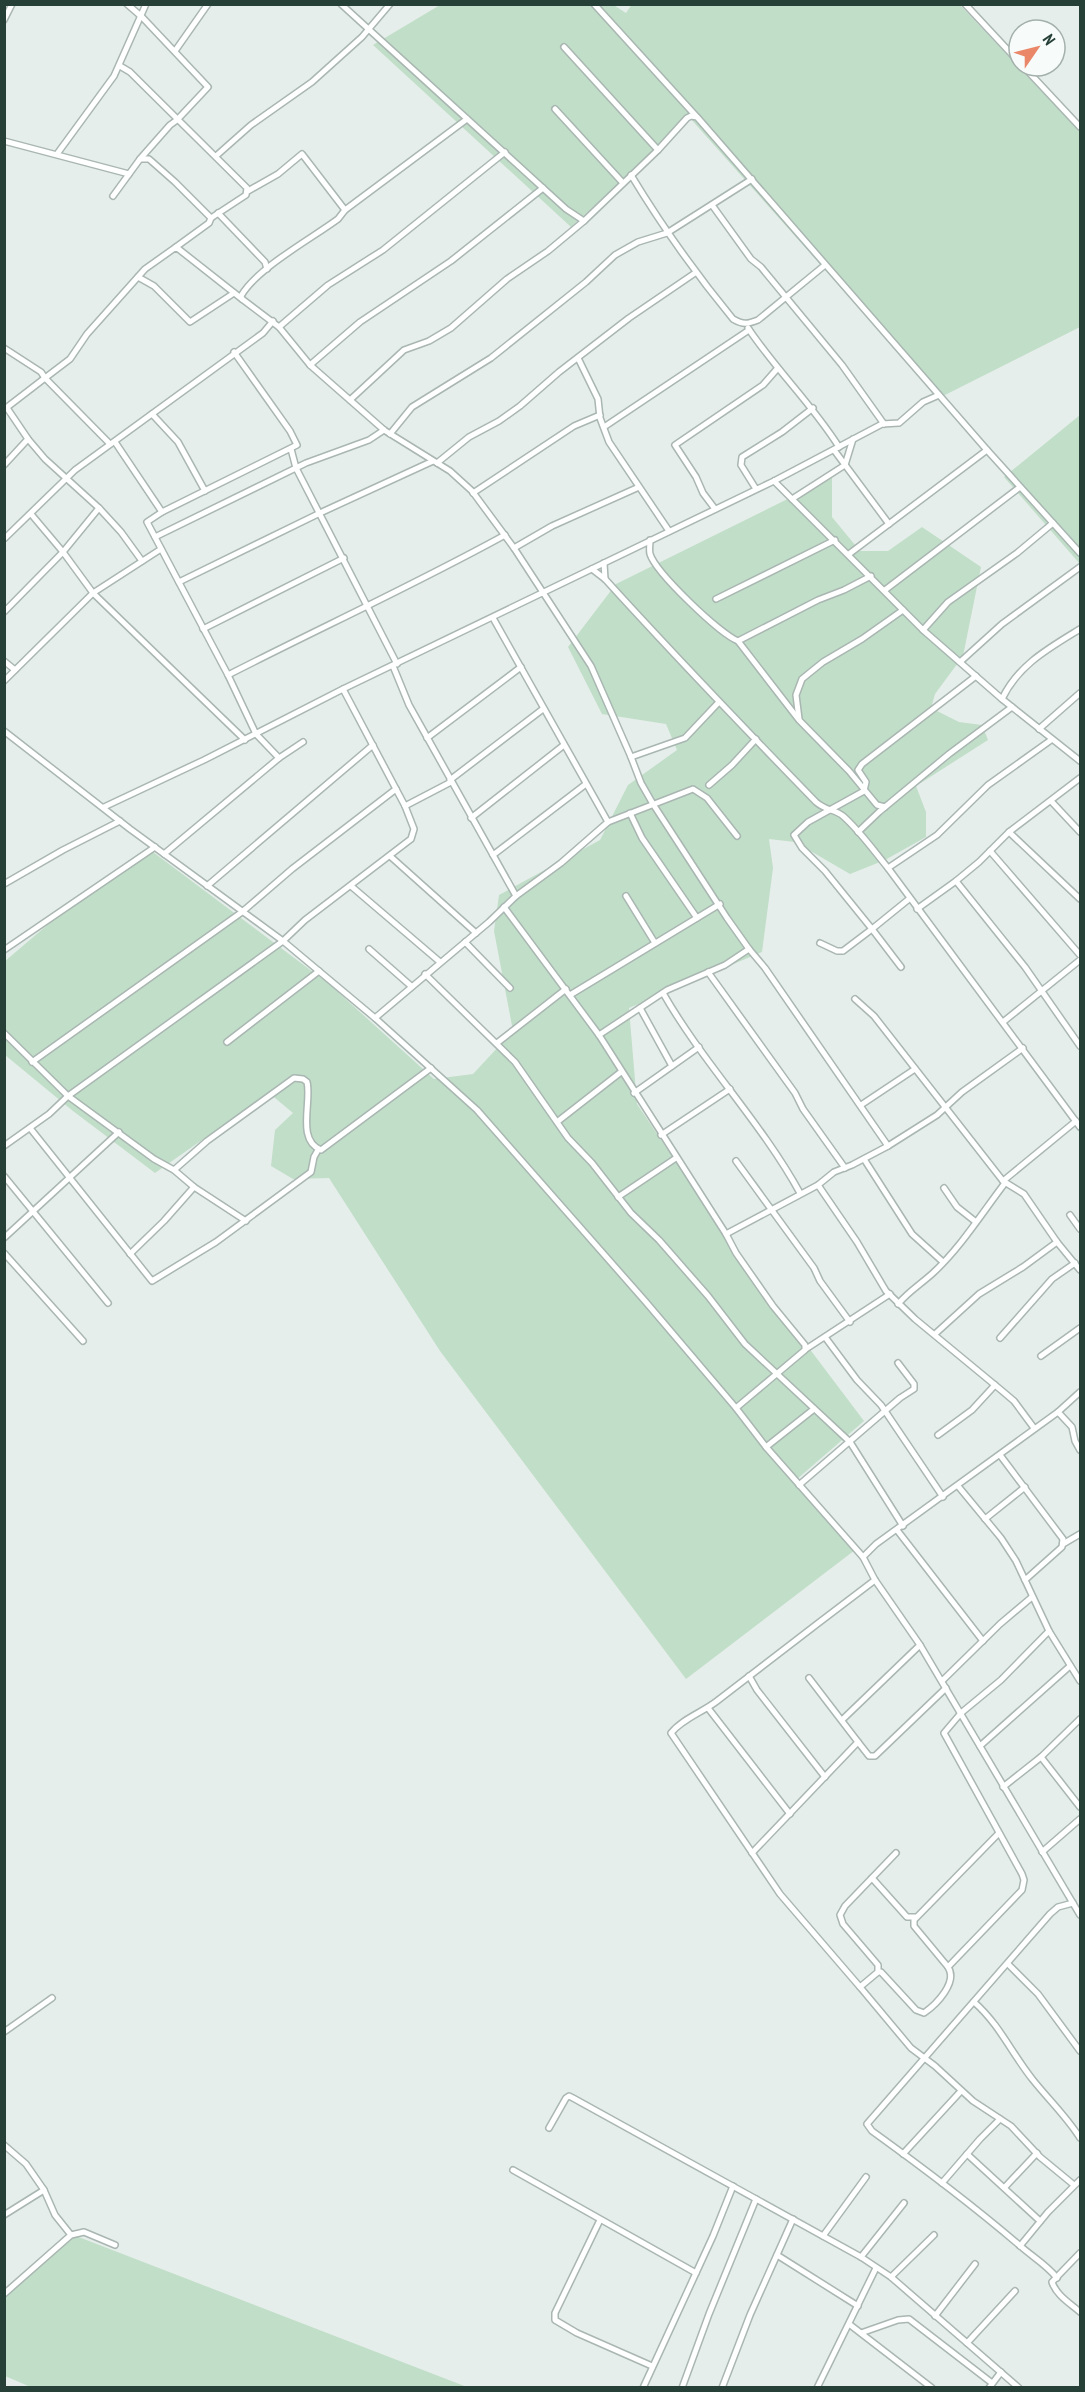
<svg xmlns="http://www.w3.org/2000/svg" width="1085" height="2392" font-family="'PT Sans Narrow',sans-serif">
<style>
.green{fill:#c1dec8}
.lines{fill:none;stroke-linecap:round;stroke-linejoin:round}
.minor-casing{stroke:#a9b6b2;stroke-width:8}
.minor{stroke:#fff;stroke-width:5}
</style>
<rect width="100%" height="100%" fill="#e6eeeb"/>
<!-- green -->
<g class="green">
<polygon points="612,4 626,13 632,4 960,5 1080,132 1080,327 939,398 690,118 571,227 373,45 440,5"/>
<polygon points="1080,415 1080,564 1004,477"/>
<polygon points="832,477 832,517 860,551 888,551 922,527 981,567 963,656 935,694 931,708 959,722 982,725 988,740 916,786 926,812 926,837 885,860 850,874 795,842 769,839 773,868 762,952 629,1008 637,1104 732,1246 864,1421 796,1480 855,1550 686,1679 440,1351 329,1178 293,1179 271,1166 275,1130 293,1113 269,1093 155,1173 73,1111 5,1055 4,962 72,904 149,849 329,984 434,1079 473,1074 513,1031 494,931 499,895 600,840 628,785 677,750 666,724 602,714 568,647 616,584"/>
<polygon points="76,2236 467,2387 33,2388 5,2376 5,2292"/>
</g>
<g class="lines">
<defs>
<g id="minor">
<polyline points="127,4 142,17 208,87 177,120 170,125 140,159"/>
<polyline points="341,4 566,209 584,221 658,150 687,118 691,116 697,117 987,450 1080,553"/>
<polyline points="594,4 696,116"/>
<polyline points="965,4 1019,62"/>
<polyline points="4,20 12,4"/>
<polyline points="564,47 658,150"/>
<polyline points="175,51 208,4"/>
<polyline points="120,66 130,72 247,188 246,195 211,218"/>
<polyline points="1023,66 1080,127"/>
<polyline points="555,109 623,183"/>
<path d="M467,119L345,210L338,219C311,239 257,268 241,296L242,299L279,327L310,365L384,430L450,471L472,491L514,548L591,666L631,757L685,738L719,702"/>
<polyline points="4,141 129,174"/>
<polyline points="57,154 114,76 146,4"/>
<polyline points="216,156 251,125 312,82 362,37 390,4"/>
<path d="M631,175C662,226 695,273 733,319C743,325 748,324 758,320L825,265"/>
<polyline points="248,191 278,174 302,154 345,210"/>
<polyline points="113,196 140,159 149,159 175,182 211,218 209,223 176,247"/>
<polyline points="712,205 751,259 761,267 842,365 884,424"/>
<polyline points="218,213 265,262 267,269"/>
<polyline points="138,277 154,286 190,322 234,293"/>
<polyline points="279,327 328,285 383,250 505,152"/>
<path d="M748,328C776,370 812,404 839,447"/>
<polyline points="4,348 41,372 45,378 70,359 87,334 145,269 176,247 242,299"/>
<polyline points="234,352 290,431 297,445 162,512 147,522 228,675 256,734 279,758"/>
<polyline points="578,358 598,399 600,418 609,442 669,531"/>
<polyline points="310,365 360,322 451,261 543,188"/>
<polyline points="350,400 404,350 429,341 451,328 507,279 548,251 584,221"/>
<polyline points="6,408 45,378 110,444"/>
<polyline points="7,408 28,439 45,459 99,508 121,532 142,561"/>
<polyline points="152,414 178,442 205,491"/>
<polyline points="604,427 749,330"/>
<polyline points="390,434 412,407 491,358 586,282 615,255 638,242 667,233 752,179"/>
<polyline points="115,442 162,512"/>
<polyline points="291,449 296,468 397,664"/>
<polyline points="834,450 889,524"/>
<polyline points="437,463 469,437 499,421 520,406 559,372 629,318 695,273"/>
<polyline points="4,465 28,439"/>
<polyline points="774,481 923,630 1002,699 1080,761"/>
<polyline points="756,489 741,465 742,457 782,432 813,408"/>
<polyline points="473,493 574,426 600,415"/>
<polyline points="792,499 845,465 853,439"/>
<polyline points="715,509 703,493 696,477 675,445 763,385 777,369"/>
<polyline points="31,514 63,552 93,593 245,740"/>
<polyline points="155,537 306,463 369,440 384,430"/>
<polyline points="4,539 75,470 263,333 273,321"/>
<path d="M650,540C650,545 649,550 650,554C656,573 720,634 738,641L818,600L844,590L871,576"/>
<polyline points="514,548 552,526 639,487"/>
<polyline points="849,554 987,450"/>
<polyline points="604,563 605,579"/>
<path d="M592,569L605,579C674,655 745,729 816,802C826,811 835,809 843,816C860,831 874,851 888,868L1080,1127"/>
<polyline points="179,582 320,513 433,461"/>
<polyline points="885,590 1020,487"/>
<polyline points="716,599 835,540"/>
<polyline points="4,612 63,552 99,508"/>
<polyline points="493,618 608,822"/>
<polyline points="203,629 344,558"/>
<polyline points="923,630 948,602 1017,553 1053,523"/>
<polyline points="738,641 799,720 849,771 877,805 885,807"/>
<polyline points="4,661 15,670"/>
<polyline points="960,662 1002,624 1080,567"/>
<polyline points="393,666 409,705 516,896"/>
<path d="M228,675C320,628 414,585 505,535"/>
<polyline points="4,681 93,593 161,549"/>
<path d="M1002,699C1018,665 1049,648 1080,629"/>
<polyline points="799,719 796,695 802,679 823,662 862,639 903,610"/>
<polyline points="1039,729 1080,693"/>
<polyline points="4,731 130,829 283,941 375,1018 477,1110 645,1301 736,1408 766,1447 863,1557 875,1580 920,1645 1080,1915"/>
<polyline points="427,738 521,667"/>
<polyline points="631,757 641,783 653,804 727,918 749,949 765,968 888,1146 937,1115 962,1092 1023,1048"/>
<polyline points="450,780 543,709"/>
<polyline points="709,785 732,765 756,739"/>
<polyline points="1051,801 1080,832"/>
<polyline points="405,806 451,782"/>
<polyline points="104,807 204,760 343,689 774,481 882,424 899,423 923,402 939,395"/>
<polyline points="630,813 642,838 697,918"/>
<polyline points="471,818 564,745"/>
<polyline points="858,832 879,812 949,754 1012,707"/>
<polyline points="1009,832 1080,899"/>
<polyline points="990,851 1080,955"/>
<polyline points="164,854 279,758 303,742"/>
<polyline points="493,855 586,784"/>
<polyline points="390,856 476,933"/>
<polyline points="888,868 937,835 988,785 1051,740"/>
<polyline points="956,881 1025,967 1080,1046"/>
<polyline points="4,884 63,850 120,821"/>
<polyline points="207,886 373,745"/>
<polyline points="351,886 440,962"/>
<polyline points="626,896 655,943"/>
<polyline points="909,899 872,929 825,871 802,848 794,835 808,822 864,791 866,782 858,770 862,764 976,676"/>
<polyline points="504,907 599,1035 726,1234 736,1253 773,1306 805,1345 805,1350 736,1408"/>
<polyline points="917,909 956,881 979,862 1009,832 1080,778"/>
<polyline points="465,942 510,988"/>
<polyline points="820,943 837,951 843,951 872,929 901,967"/>
<polyline points="369,949 411,986"/>
<polyline points="4,950 155,847"/>
<polyline points="708,972 795,1093 803,1109 845,1168"/>
<polyline points="425,974 515,1062 568,1138 592,1163 631,1213 659,1240 708,1296 745,1344 850,1442 903,1526"/>
<path d="M663,993C703,1063 761,1122 800,1193"/>
<polyline points="570,995 720,904"/>
<polyline points="855,999 874,1016 1003,1181 1024,1194 1057,1242 1080,1270"/>
<polyline points="640,1008 672,1066"/>
<polyline points="375,1018 489,922 516,896 561,863 608,822 693,789 707,798 737,836"/>
<polyline points="1003,1022 1080,960"/>
<path d="M4,1033L68,1096L154,1159L174,1170L207,1141L294,1078L303,1079L307,1082C312,1102 296,1140 321,1150L431,1068"/>
<polyline points="599,1035 667,990 725,965 749,949"/>
<polyline points="227,1042 319,971"/>
<polyline points="497,1043 566,989"/>
<polyline points="32,1062 242,912 292,869 396,789"/>
<polyline points="634,1093 699,1047"/>
<polyline points="861,1105 915,1069"/>
<polyline points="557,1122 621,1072"/>
<polyline points="30,1128 152,1281 216,1242 311,1172 314,1157 318,1150"/>
<polyline points="661,1135 730,1089"/>
<polyline points="4,1146 49,1114 68,1096 283,941 305,920 411,839 414,829 405,806 343,689"/>
<polyline points="864,1159 912,1234 943,1262"/>
<polyline points="736,1161 814,1268 820,1281 850,1322"/>
<polyline points="174,1170 194,1187 246,1221"/>
<polyline points="4,1176 108,1303"/>
<polyline points="1003,1181 1076,1121"/>
<polyline points="818,1185 857,1242 886,1291 915,1319 1001,1390 1014,1401 1034,1428"/>
<polyline points="944,1188 957,1207 976,1222"/>
<polyline points="618,1197 676,1158"/>
<polyline points="1070,1215 1080,1229"/>
<polyline points="726,1234 818,1185 834,1172 852,1165 888,1146"/>
<polyline points="4,1238 119,1132"/>
<polyline points="4,1253 83,1341"/>
<polyline points="130,1254 164,1221 194,1187"/>
<path d="M898,1304C909,1291 921,1284 933,1273C961,1247 982,1213 1005,1183"/>
<polyline points="935,1334 979,1294 1023,1267 1057,1242"/>
<polyline points="825,1337 857,1380 881,1405 943,1497"/>
<polyline points="1000,1338 1052,1279 1075,1263"/>
<polyline points="806,1349 890,1294"/>
<polyline points="1041,1356 1080,1328"/>
<polyline points="1058,1412 1072,1427 1075,1441 1080,1450"/>
<polyline points="938,1435 972,1410 995,1385"/>
<polyline points="766,1447 814,1409"/>
<polyline points="1000,1455 1063,1539 1062,1547 1025,1580"/>
<polyline points="799,1485 900,1398 914,1389 914,1384 898,1363"/>
<polyline points="958,1486 1001,1538 1016,1561 1049,1631 1080,1681"/>
<polyline points="985,1519 1025,1487"/>
<polyline points="897,1530 983,1641"/>
<polyline points="1063,1544 1080,1534"/>
<polyline points="863,1557 876,1544 1058,1412 1080,1392"/>
<path d="M1049,1631L1001,1680L961,1713L944,1733L1022,1874L1024,1880L1022,1890L948,1967C958,1982 937,2004 924,2013L916,2010L881,1972H878L860,1987L911,2048L935,2066L973,2101L1011,2126L1040,2157L1074,2185"/>
<polyline points="749,1676 757,1690 825,1777"/>
<polyline points="942,1681 1000,1624 1032,1597"/>
<polyline points="708,1708 790,1814"/>
<polyline points="842,1720 920,1645"/>
<polyline points="858,1742 869,1756 875,1756 946,1688"/>
<polyline points="980,1746 1070,1666"/>
<polyline points="1041,1757 1080,1807"/>
<polyline points="1003,1787 1041,1757 1080,1719"/>
<polyline points="1042,1852 1080,1819"/>
<polyline points="752,1853 858,1742 809,1678"/>
<polyline points="872,1878 907,1917 915,1917"/>
<polyline points="1008,1964 1038,1994 1080,2051"/>
<polyline points="948,1967 914,1926 914,1920 999,1833"/>
<polyline points="878,1972 878,1965 843,1924 840,1915 845,1906 896,1853"/>
<path d="M860,1987L780,1894L671,1733C682,1719 703,1712 717,1701C770,1660 822,1620 875,1580"/>
<path d="M974,2002C1000,2025 1012,2054 1033,2080C1049,2100 1067,2117 1080,2138"/>
<polyline points="4,2032 52,1998"/>
<polyline points="549,2128 566,2098 569,2096 573,2098 861,2257 891,2277 1019,2388"/>
<polyline points="4,2145 26,2164 44,2190 55,2215 71,2235 84,2232 115,2245"/>
<polyline points="903,2154 961,2091"/>
<polyline points="967,2154 1040,2221"/>
<polyline points="513,2170 696,2273"/>
<polyline points="942,2183 980,2139 1000,2119"/>
<polyline points="1005,2187 1037,2153"/>
<polyline points="4,2215 44,2190"/>
<polyline points="600,2220 555,2313 555,2320 577,2333 652,2366"/>
<polyline points="823,2236 866,2177"/>
<polyline points="1020,2246 1048,2212 1080,2180"/>
<path d="M1080,2253L1052,2282C1056,2295 1071,2304 1080,2312"/>
<polyline points="777,2255 858,2306"/>
<polyline points="861,2257 904,2203"/>
<polyline points="891,2277 934,2235"/>
<path d="M1057,2278C1046,2264 1031,2256 1018,2244C971,2204 922,2167 872,2131L867,2124L1050,1914L1058,1907L1073,1903"/>
<polyline points="4,2294 71,2235"/>
<polyline points="935,2316 975,2264"/>
<polyline points="849,2324 932,2388"/>
<polyline points="861,2333 898,2320 909,2319 992,2383"/>
<polyline points="967,2343 1015,2291"/>
<polyline points="643,2388 713,2236 733,2186"/>
<polyline points="682,2388 709,2314 756,2199"/>
<polyline points="722,2388 750,2315 793,2219"/>
<polyline points="817,2388 876,2268"/>
<polyline points="989,2388 1001,2372"/>
</g>
</defs>
<!-- minor casing -->
<use href="#minor" class="minor-casing"/>
<!-- minor -->
<use href="#minor" class="minor"/>
</g>
<!-- border -->
<rect width="1085" height="2392" fill="none" stroke="#264038" stroke-width="12"/>
<!-- north arrow -->
<g transform="translate(1037 48) rotate(55)"><circle r="28" fill="#f7fbf9" stroke="#a3b0ac" stroke-width="1.5"/>
<path d="M0-4.5L10 22L0 15L-10 22Z" fill="#ea8768"/>
<text y="-9" font-size="16" font-weight="bold" text-anchor="middle" fill="#264038">N</text>
</g>
</svg>
